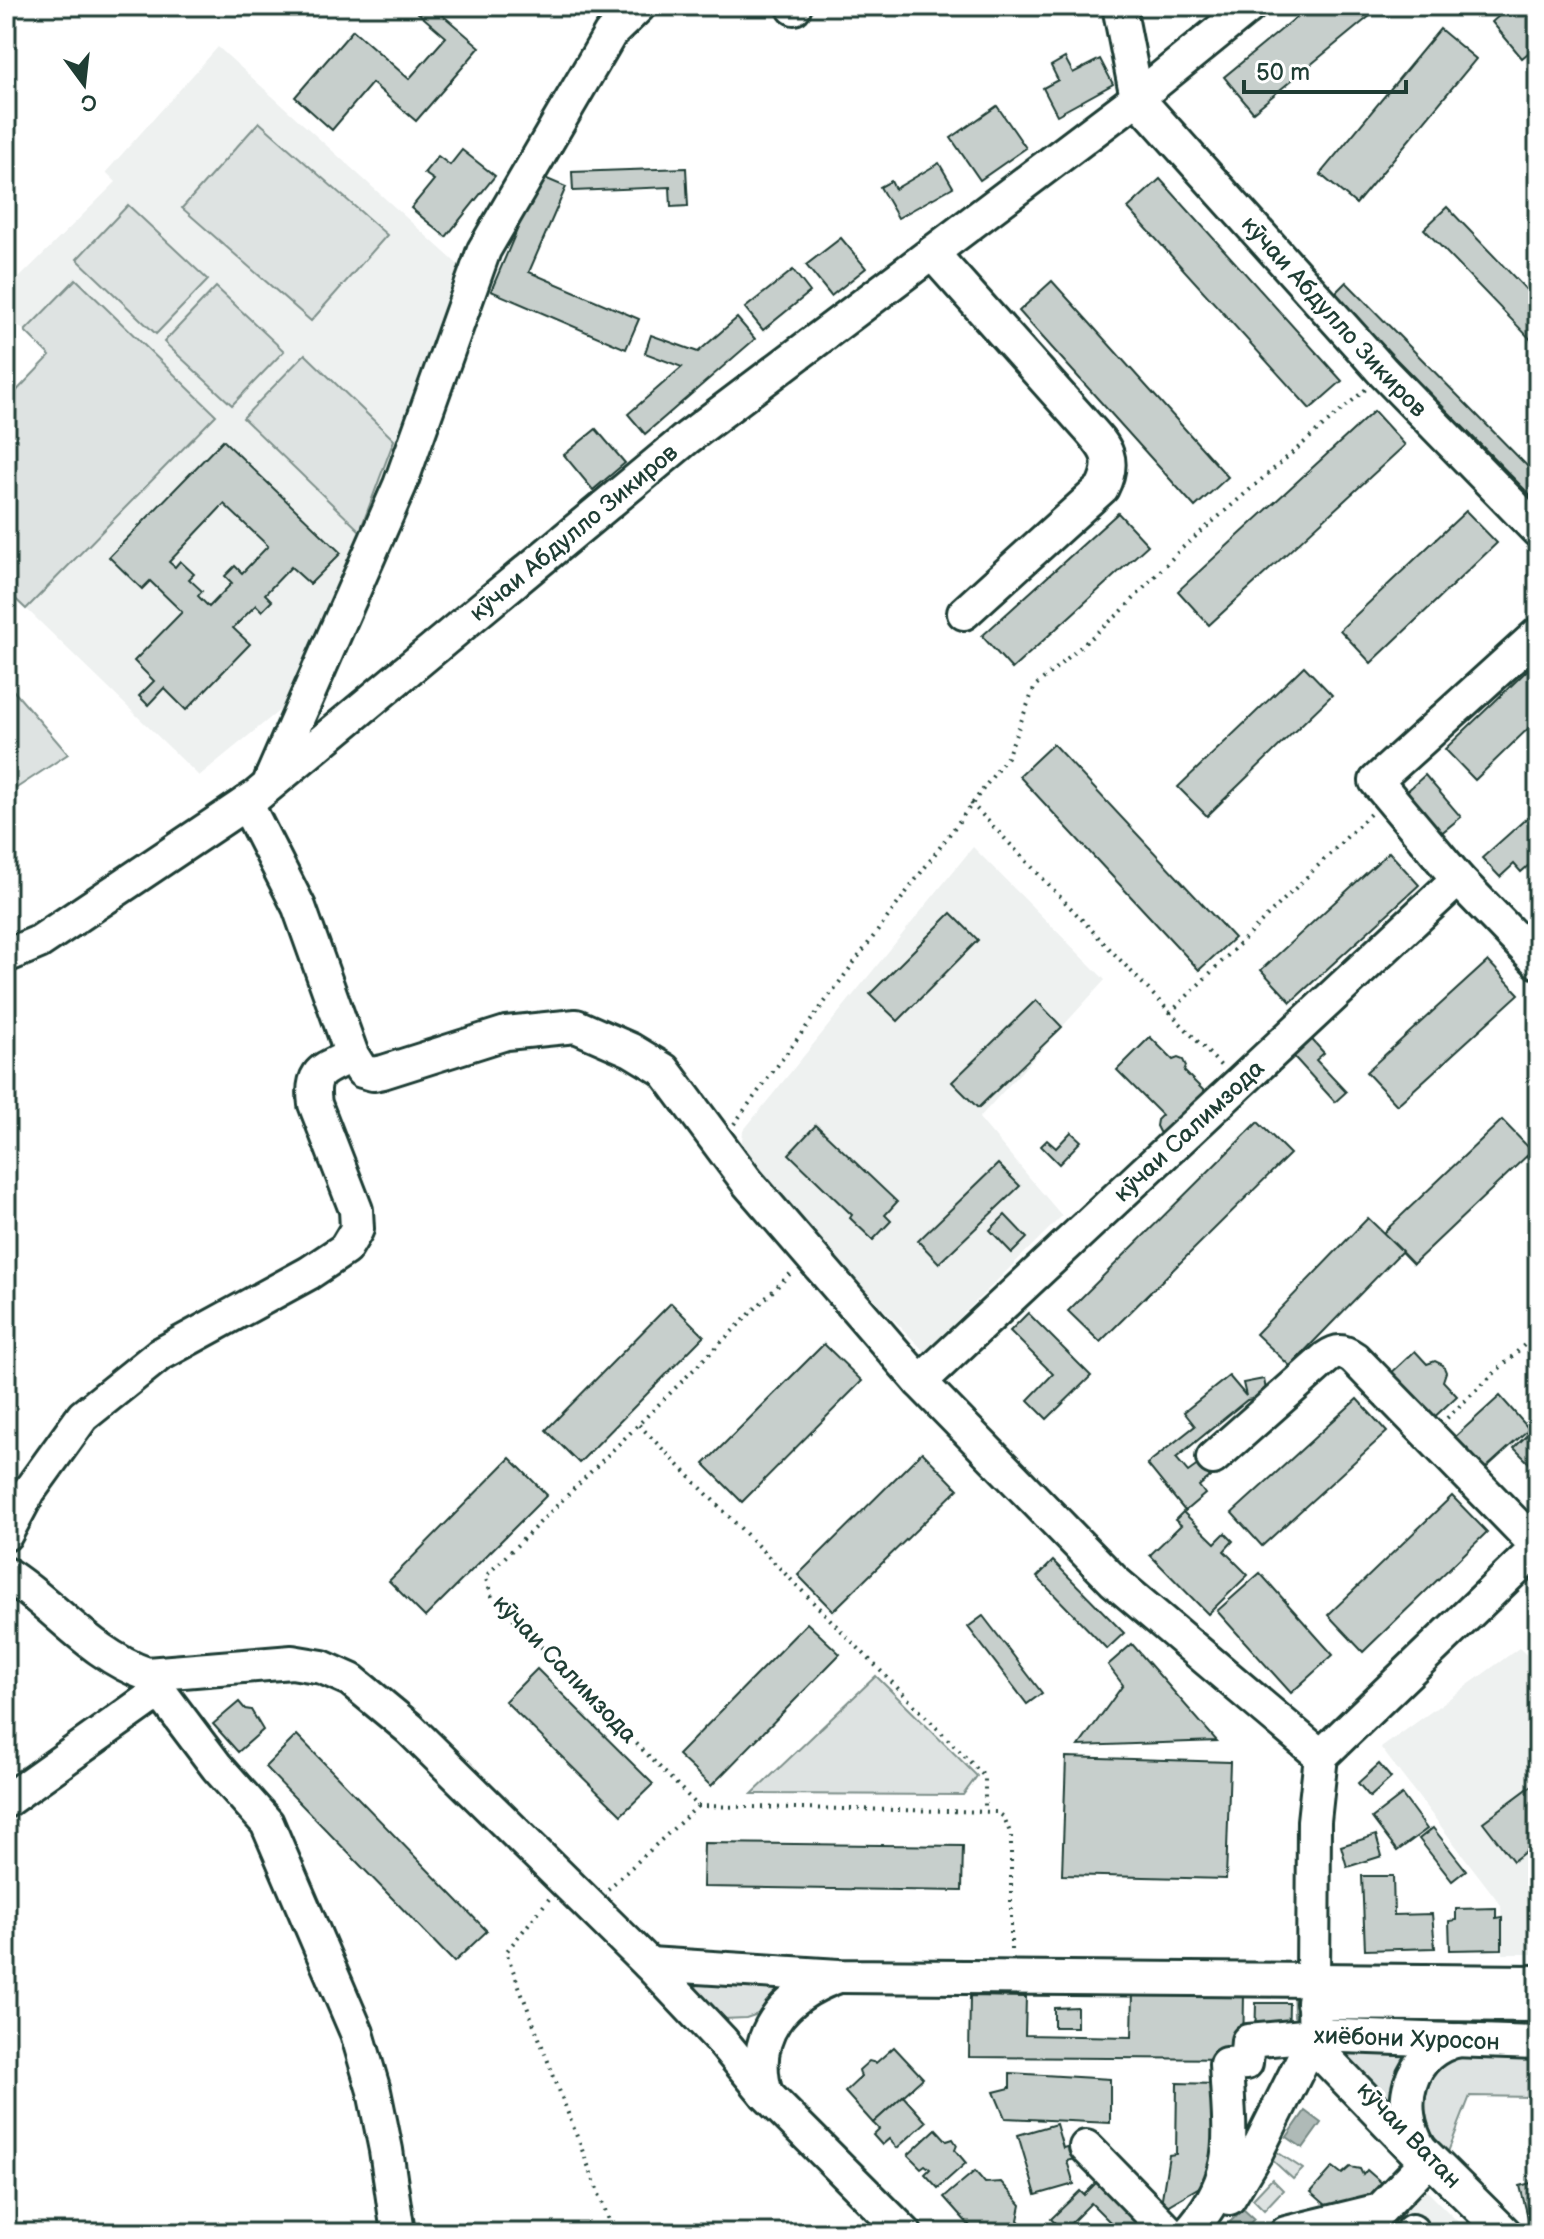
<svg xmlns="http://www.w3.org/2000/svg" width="1544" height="2239" font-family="'Balsamiq Sans',sans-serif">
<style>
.built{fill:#eef1f0}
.green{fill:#dee3e2;stroke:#7e908b;stroke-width:2}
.water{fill:#afbab7;stroke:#758883;stroke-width:2}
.building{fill:#c7cfcc;stroke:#1f3d34;stroke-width:2;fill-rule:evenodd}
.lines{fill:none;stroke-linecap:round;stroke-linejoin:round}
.minor-casing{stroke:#1f3d34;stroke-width:38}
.path{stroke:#1f3d34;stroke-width:4;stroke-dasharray:2 6;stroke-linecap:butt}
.minor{stroke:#fff;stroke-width:32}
.labels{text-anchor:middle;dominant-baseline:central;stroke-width:7;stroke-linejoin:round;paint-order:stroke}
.street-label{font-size:24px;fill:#1f3d34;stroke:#fff}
</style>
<rect width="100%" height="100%" fill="#fff"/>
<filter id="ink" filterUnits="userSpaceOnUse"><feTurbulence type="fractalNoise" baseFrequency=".0125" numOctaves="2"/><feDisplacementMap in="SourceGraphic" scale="16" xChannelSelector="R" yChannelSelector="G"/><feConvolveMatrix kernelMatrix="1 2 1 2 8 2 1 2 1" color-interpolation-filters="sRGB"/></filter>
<g filter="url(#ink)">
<!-- built -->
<g class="built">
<polygon points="218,47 465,271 291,701 199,776 6,589 6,402 51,356 6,314 6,291 116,182 106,172"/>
<polygon points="973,847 1105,980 979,1118 1062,1216 925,1352 740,1162 743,1131"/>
<polygon points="1519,1648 1530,1658 1538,1653 1538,1954 1503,1954 1501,1905 1381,1748"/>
<polygon points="1418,2182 1469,2233 1330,2233"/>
</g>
<!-- green -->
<g class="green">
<polygon points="259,122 387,235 311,321 182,208"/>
<polygon points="128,205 208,280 156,334 77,259"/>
<polygon points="76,279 216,415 26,609 6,590 6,402 50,356 25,331"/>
<polygon points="216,287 284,351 232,405 164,342"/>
<polygon points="305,354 394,440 360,531 243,418"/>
<polygon points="6,682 68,754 6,795"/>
<polygon points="876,1676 977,1776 963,1795 752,1794"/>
<polygon points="820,1972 770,2010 746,2018 723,2019 705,2011 694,1991 700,1980"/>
<polygon points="1293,1986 1538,1991 1538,2097 1470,2096 1446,2157 1294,2016"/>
<polygon points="1277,2152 1303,2169 1293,2179 1271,2159"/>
<polygon points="1272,2179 1283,2190 1264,2210 1253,2199"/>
</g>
<!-- water -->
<g class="water">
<polygon points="1305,2111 1321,2123 1303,2148 1287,2137"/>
<polygon points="1243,2209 1254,2219 1241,2233 1227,2233 1223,2229"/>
</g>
<!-- building -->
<g class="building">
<polygon points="410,6 432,6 480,47 416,121 372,83 332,130 295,97 353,30 409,79 446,37"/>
<polygon points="1310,6 1382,6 1253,112 1224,77"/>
<polygon points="1510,6 1538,6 1538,45 1522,58 1492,22"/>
<polygon points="1440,29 1476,59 1356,204 1320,174"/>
<polygon points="1065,58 1073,73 1100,59 1113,84 1057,115 1043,88 1058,80 1051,66"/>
<polygon points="997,106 1026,148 980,180 951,138"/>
<polygon points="462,150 495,176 446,237 411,208 434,180 424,173 438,156 450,165"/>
<polygon points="939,163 953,187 898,218 880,187 891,181 895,189"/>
<polygon points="686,168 688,206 671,207 670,187 573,191 572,172"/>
<polygon points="540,176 566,187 529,272 639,319 626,349 491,291"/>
<polygon points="1160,179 1342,381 1310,409 1128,208"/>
<polygon points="1447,207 1538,302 1538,347 1424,229"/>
<polygon points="841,238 866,268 831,296 806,265"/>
<polygon points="793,270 810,292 763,330 745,308"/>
<polygon points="1052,281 1228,477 1195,507 1019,311"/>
<polygon points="1346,282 1538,477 1538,503 1333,295"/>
<polygon points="737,318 755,339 645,434 628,414 682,367 645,353 651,335 698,352"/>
<polygon points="1374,411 1405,445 1209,625 1178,591"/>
<polygon points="596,429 625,463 593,490 564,455"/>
<path d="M223,440L341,553L310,584L291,567L265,594L272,601L262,611L256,605L233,628L250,644L186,710L164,688L148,705L139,696L154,681L134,661L182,612L150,581L142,589L109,557ZM224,504L268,546L242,573L235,566L225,576L232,583L209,607L198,596L202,591L189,579L194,574L180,561L175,567L169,562Z"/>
<polygon points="1466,511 1497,543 1371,663 1340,630"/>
<polygon points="1118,513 1148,545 1012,669 982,636"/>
<polygon points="1538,660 1538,719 1475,780 1445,749"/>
<polygon points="1304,666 1332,695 1207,816 1178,787"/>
<polygon points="1053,744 1234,938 1199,970 1019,776"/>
<polygon points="1425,775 1461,817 1440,834 1405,793"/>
<polygon points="1538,808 1538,857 1521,872 1514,864 1500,877 1482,858"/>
<polygon points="1389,852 1419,885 1291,1002 1261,970"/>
<polygon points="951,913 978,940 898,1021 870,994"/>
<polygon points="1488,961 1519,994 1397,1105 1366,1072"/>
<polygon points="1036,1000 1062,1027 978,1108 952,1082"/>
<polygon points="1305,1032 1324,1053 1316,1060 1346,1092 1335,1102 1287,1049"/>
<polygon points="1150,1037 1173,1060 1178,1058 1183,1060 1186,1066 1184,1071 1209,1096 1165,1135 1159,1132 1156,1126 1157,1120 1162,1115 1117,1070"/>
<polygon points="1502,1120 1532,1151 1413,1264 1383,1233"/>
<polygon points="1258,1122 1290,1154 1100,1342 1068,1311"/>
<polygon points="816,1125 897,1202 885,1215 891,1221 873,1240 850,1218 852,1215 789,1154"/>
<polygon points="1071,1132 1081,1141 1059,1164 1041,1146 1047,1140 1056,1148"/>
<polygon points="998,1164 1020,1186 939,1263 918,1241"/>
<polygon points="1005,1215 1027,1238 1012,1253 990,1230"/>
<polygon points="1368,1218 1402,1251 1290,1366 1256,1334"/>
<polygon points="671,1303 704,1336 579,1463 546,1430"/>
<polygon points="1028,1313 1091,1376 1047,1419 1028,1400 1053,1374 1010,1331"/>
<polygon points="824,1344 862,1381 742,1502 704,1464"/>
<polygon points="1415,1351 1427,1364 1435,1361 1443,1365 1446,1372 1443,1381 1457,1396 1430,1421 1388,1376"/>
<polygon points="1229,1376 1246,1396 1243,1383 1264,1379 1267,1396 1247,1400 1176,1458 1188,1472 1199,1464 1210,1477 1199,1486 1205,1494 1185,1511 1147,1464 1195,1426 1184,1412"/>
<polygon points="1500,1396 1529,1429 1476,1477 1446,1445"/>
<polygon points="1357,1399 1387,1432 1262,1546 1232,1513"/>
<polygon points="1538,1424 1538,1472 1514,1448"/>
<polygon points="922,1452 958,1489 833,1611 798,1575"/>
<polygon points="510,1458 547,1495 425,1617 389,1581"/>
<polygon points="1452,1496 1487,1532 1363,1652 1328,1615"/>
<polygon points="1183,1512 1215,1543 1225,1533 1233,1541 1224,1551 1248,1575 1208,1614 1150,1555 1181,1525 1175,1520"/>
<polygon points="1053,1561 1124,1633 1107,1649 1037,1577"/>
<polygon points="1260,1573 1333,1655 1291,1693 1217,1611"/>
<polygon points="983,1616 1042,1693 1027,1704 968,1627"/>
<polygon points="807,1623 840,1654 711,1786 678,1755"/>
<polygon points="1132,1644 1217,1741 1079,1746 1123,1685 1108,1665"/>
<polygon points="537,1669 653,1784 621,1815 505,1701"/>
<polygon points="239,1702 245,1709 251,1710 263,1730 238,1752 213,1724"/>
<polygon points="297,1735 487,1931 454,1962 265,1767"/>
<polygon points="1066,1757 1230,1762 1226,1879 1062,1875"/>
<polygon points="1379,1764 1391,1778 1370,1797 1358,1783"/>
<polygon points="1538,1781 1538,1842 1513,1861 1483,1822"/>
<polygon points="1402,1795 1427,1829 1397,1851 1372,1818"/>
<polygon points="1433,1828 1466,1870 1452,1881 1419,1839"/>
<polygon points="1376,1835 1382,1856 1347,1867 1341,1846"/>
<polygon points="704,1843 963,1846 962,1891 703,1887"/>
<polygon points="1362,1876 1393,1876 1394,1915 1432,1914 1435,1948 1365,1950"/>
<polygon points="1496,1908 1496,1918 1502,1917 1502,1949 1450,1950 1449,1921 1456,1920 1456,1909"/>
<polygon points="1133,1992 1244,1993 1243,2059 969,2057 970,1996 1026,1997 1025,2035 1132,2037"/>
<polygon points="1256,2003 1289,2003 1288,2043 1255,2043"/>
<polygon points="1077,2007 1077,2027 1054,2027 1054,2008"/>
<polygon points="894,2047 923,2078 873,2123 845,2092 861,2077 859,2070 869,2061 876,2063"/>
<polygon points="1010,2073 1110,2079 1110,2123 1005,2118 994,2092 1010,2088"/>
<polygon points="1177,2083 1217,2084 1215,2178 1165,2207 1161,2204 1169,2155 1176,2154"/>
<polygon points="903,2096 926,2122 897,2148 889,2139 882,2145 873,2135 879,2129 873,2123"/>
<polygon points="1056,2124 1063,2148 1070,2146 1074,2159 1067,2161 1074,2184 1036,2195 1018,2135"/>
<polygon points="936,2129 947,2141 953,2139 957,2145 955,2150 966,2163 938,2188 925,2174 930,2169 925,2165 921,2168 908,2155"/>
<polygon points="1333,2167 1342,2174 1350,2167 1360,2169 1363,2175 1367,2170 1391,2191 1376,2207 1327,2206 1311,2192"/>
<polygon points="975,2171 985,2183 1001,2182 1021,2205 1018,2220 1027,2231 1024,2233 976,2233 944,2197"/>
<polygon points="1098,2181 1150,2233 1121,2233 1091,2203 1063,2231 1051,2219 1080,2191 1084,2195"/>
<polygon points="1538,2181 1538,2219 1529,2221 1520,2186"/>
<polygon points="1394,2223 1397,2233 1356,2233"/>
</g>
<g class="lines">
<defs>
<g id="minor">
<polyline points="794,6 794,8"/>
<path id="s1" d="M1119,6L1137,98L1384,373L1538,531"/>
<path d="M932,253L1082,421C1103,445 1118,456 1102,488L964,613"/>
<polyline points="1538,634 1376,781 1458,879 1538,962"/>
<polyline points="271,779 400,485 484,250 610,34 639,6"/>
<polyline points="246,803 299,907 352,1055 362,1071 373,1074 383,1072 506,1033 576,1026 631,1050 664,1070 748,1183 920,1382 1114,1581 1321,1756"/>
<path id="s2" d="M6,956L39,942L255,797L687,438L1137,98L1250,6"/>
<path id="s3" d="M920,1382L1458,879"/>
<path d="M1213,1458L1326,1358C1337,1350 1343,1350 1354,1358L1538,1547"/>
<path d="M6,1534L29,1491L83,1416L159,1355L309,1273L345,1249L357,1229L356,1210L315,1104C310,1069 324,1070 352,1055"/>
<path d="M6,1574C55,1605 91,1655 147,1674L292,1662L322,1667L351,1680L409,1728L649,1964L721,2040L766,2094L905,2233"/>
<polyline points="147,1674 217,1767 267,1823 357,2033 374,2091 386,2150 398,2233"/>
<polyline points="6,1801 160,1691"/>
<polyline points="649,1964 839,1976 1313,1980 1314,1821 1321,1756 1538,1547"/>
<polyline points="1313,2003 1538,2005"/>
<polyline points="1315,2035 1313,1980 1538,1982"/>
<path id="s4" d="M1315,2035L1538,2043"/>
<path d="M766,2094C749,2036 783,1996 836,1977"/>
<polyline points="1414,2143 1505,2233"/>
<polyline points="1086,2147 1170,2233"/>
<path d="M1420,2149C1395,2107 1407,2052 1459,2040"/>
<polyline points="1229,2198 1256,2153 1315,2035"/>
<polyline points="1412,2231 1412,2233"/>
<path d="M1188,2233C1241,2175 1229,2135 1226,2064L1246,2063L1248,2041L1304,2036L1426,2162L1380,2210L1286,2233"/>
</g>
</defs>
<!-- minor casing -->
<use href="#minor" class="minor-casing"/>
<!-- path -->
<g class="path">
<polyline points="971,803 1221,1066"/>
<polyline points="1170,1013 1370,814"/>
<polyline points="734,1124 1007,757 1035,686 1121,612 1180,550 1366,389"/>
<polyline points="1447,1418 1538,1332"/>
<polyline points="639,1425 985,1777 985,1811"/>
<polyline points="698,1806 997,1812 1004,1817 1011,1835 1011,1954"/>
<polyline points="608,1889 698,1806 492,1597 486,1579 488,1574 791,1273"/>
<polyline points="549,1899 506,1952 614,2233"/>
</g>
<!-- minor -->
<use href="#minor" class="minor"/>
</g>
</g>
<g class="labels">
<!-- street labels -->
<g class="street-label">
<text stroke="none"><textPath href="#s1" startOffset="388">кӯчаи Абдулло Зикиров</textPath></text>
<text stroke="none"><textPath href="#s2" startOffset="710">кӯчаи Абдулло Зикиров</textPath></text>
<text stroke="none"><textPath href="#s3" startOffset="368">кӯчаи Салимзода</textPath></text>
<text transform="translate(565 1669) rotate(46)">кӯчаи Салимзода</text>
<text stroke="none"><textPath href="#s4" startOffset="92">хиёбони Хуросон</textPath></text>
<text transform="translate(1409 2135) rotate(46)">кӯчаи Ватан</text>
</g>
</g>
<!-- margin -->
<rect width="1544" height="2239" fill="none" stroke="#fff" stroke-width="32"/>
<rect x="16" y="16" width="1512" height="2207" fill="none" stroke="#1f3d34" stroke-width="3" filter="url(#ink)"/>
<!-- north arrow -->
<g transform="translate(84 84) rotate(165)" stroke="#ffffff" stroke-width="6" paint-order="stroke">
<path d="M0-6L14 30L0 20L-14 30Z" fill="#1f3d34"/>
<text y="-12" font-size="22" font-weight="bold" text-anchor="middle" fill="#1f3d34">С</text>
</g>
<!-- scale -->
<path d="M1244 80v12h162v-12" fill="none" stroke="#1f3d34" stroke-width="4"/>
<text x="1256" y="80" font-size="24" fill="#1f3d34" stroke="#ffffff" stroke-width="6" paint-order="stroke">50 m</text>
</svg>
